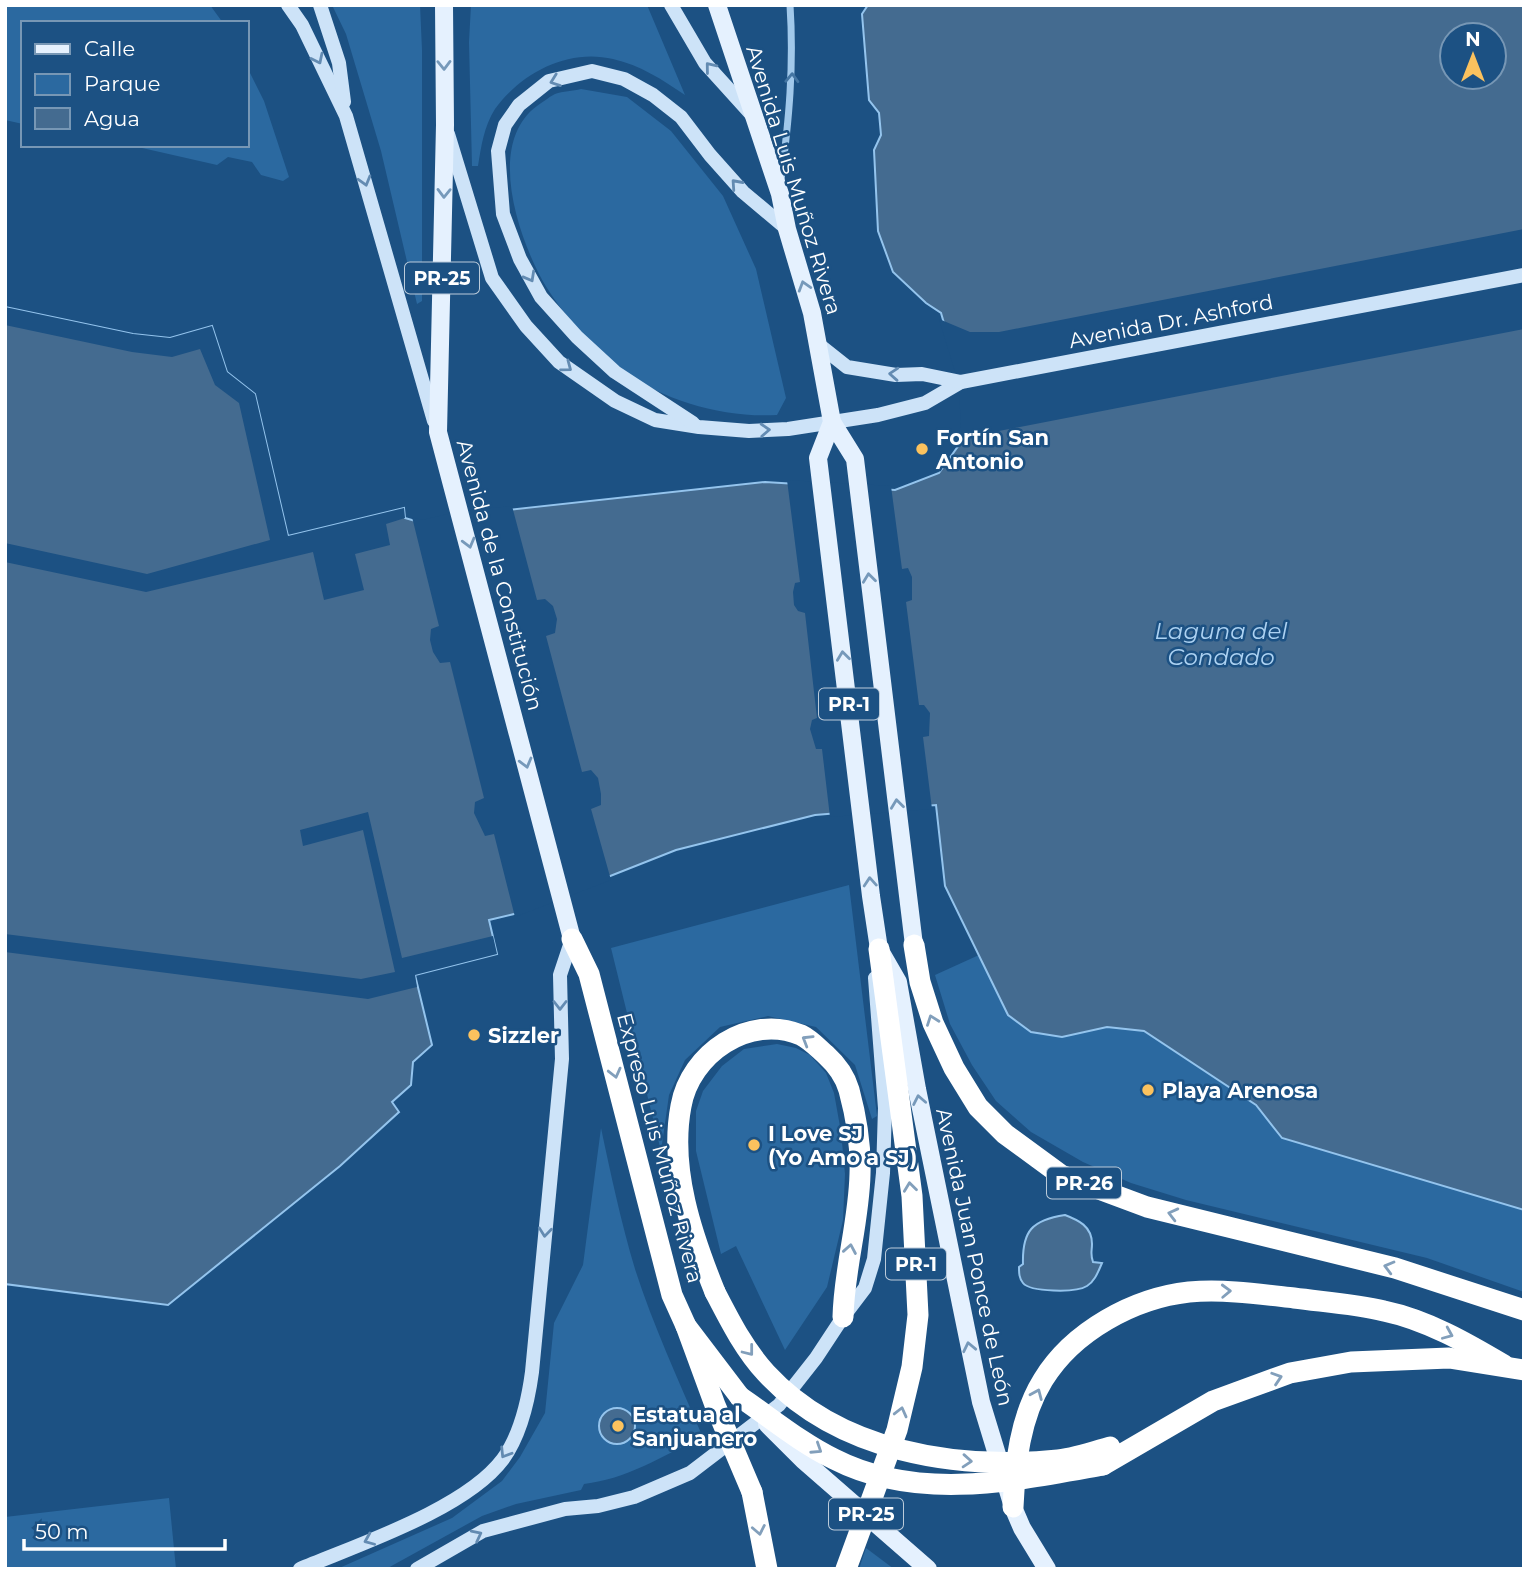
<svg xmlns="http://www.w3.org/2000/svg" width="1529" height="1574" font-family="Montserrat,sans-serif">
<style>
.green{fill:#2b69a0}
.water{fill:#446b90;stroke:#94c4ed;stroke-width:2;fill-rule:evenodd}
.pier{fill:#1c5183}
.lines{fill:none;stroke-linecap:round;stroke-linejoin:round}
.street{stroke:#a1c8ea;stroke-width:7}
.secondary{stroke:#cde3f8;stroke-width:14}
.primary{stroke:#e5f1fe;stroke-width:18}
.highway{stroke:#fff;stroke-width:21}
.primary-bridge{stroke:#e5f1fe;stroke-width:18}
.highway-bridge{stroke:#fff;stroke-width:21}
.oneway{stroke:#638bb2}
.oneway2{stroke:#7699ba}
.oneway3{stroke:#4475a2}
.oneway4{stroke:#829fbb}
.poi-dot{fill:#fbc25e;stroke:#1c5183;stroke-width:2.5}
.labels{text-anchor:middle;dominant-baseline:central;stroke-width:5;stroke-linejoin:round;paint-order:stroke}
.shield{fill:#1c5183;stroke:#bbcbda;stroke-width:2}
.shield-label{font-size:19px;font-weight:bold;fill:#fff}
.street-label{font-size:21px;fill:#fff;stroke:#1c5183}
.poi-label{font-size:21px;font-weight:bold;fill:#fff;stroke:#1c5183;text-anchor:start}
.water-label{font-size:23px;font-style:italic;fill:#add2f2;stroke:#1c5183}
</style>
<rect width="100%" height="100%" fill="#1c5183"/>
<!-- green -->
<g class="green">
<polygon points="5,5 210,5 223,23 23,23 23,124 5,120"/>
<polygon points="332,5 420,5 422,50 422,301 417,304 381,151 346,34"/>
<path d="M471,5H647L685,95C663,80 640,65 613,59C568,48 521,73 495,109C484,126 481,147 478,166H472L469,42Z"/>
<polygon points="247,67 264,101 289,177 283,181 261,175 252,162 228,157 217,165 129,145 247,145"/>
<path d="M581,89L627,97L671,131L723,196L756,269L786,398L777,415C722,418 667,401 621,371C596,355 552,301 539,274C516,229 488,142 537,106C543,102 549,97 555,94C563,91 573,91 581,89Z"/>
<polygon points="849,885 877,1116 872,1119 855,1065 816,1027 768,1016 720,1027 685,1060 669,1095 661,1151 611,948"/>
<polygon points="979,955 1007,1015 1062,1037 1107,1027 1144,1031 1256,1105 1282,1138 1524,1210 1524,1292 1427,1258 1186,1200 1131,1183 1083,1162 1031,1132 996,1101 972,1065 950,1024 935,975"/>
<polygon points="777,1044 796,1048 810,1055 826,1073 834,1093 841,1132 845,1174 843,1220 827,1287 785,1350 736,1246 721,1254 696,1151 696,1111 703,1091 722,1066 744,1049"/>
<path d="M601,1128C611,1175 621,1222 635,1269C653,1325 678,1379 701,1433L699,1438C662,1457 626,1479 584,1484L581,1490L516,1504L482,1516L386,1569H337L452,1518L502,1481L520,1457L545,1413L554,1323L583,1265Z"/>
<polygon points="169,1498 176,1569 5,1569 5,1517"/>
<polygon points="866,1548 894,1569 859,1569"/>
</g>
<!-- water -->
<g class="water">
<path d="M868,5H1524V1210L1282,1138L1256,1105L1144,1031L1107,1027L1062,1037L1031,1032L1008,1015L945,886L936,805L815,815L676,850L514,914L489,920L497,954L415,975L432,1045L413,1062L411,1085L392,1102L399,1112L340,1166L168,1305L5,1284V307L133,334L170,338L212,326L227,372L255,394L288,536L404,508L405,518L422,523L461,515L765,482L895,490L939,473L961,442L964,422L961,382L941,313L926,303L893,272L878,231L874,150L881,135L879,113L869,100L862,14ZM1452,35H1494V77H1452Z"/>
<path d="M1065,1215C1078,1220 1092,1226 1092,1244C1092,1251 1090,1254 1093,1262L1102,1263C1098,1272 1095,1281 1087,1286C1076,1293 1030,1292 1023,1283C1019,1278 1019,1273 1019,1267L1023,1264C1022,1231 1032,1220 1065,1215Z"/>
<circle cx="617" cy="1426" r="18"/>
</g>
<!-- pier -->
<g class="pier">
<polygon points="1524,229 1524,329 958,439 961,422 958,382 939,319 970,332 999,332"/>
<polygon points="5,307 133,334 170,338 212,326 227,372 255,394 288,536 404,508 405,518 386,524 390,545 355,554 364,590 324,600 313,552 146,592 5,562 5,543 147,574 270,540 239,403 215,385 200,349 172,357 132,352 5,325"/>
<polygon points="787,480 891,486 902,569 908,568 912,577 912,600 906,602 919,705 924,705 930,713 929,736 923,737 932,809 830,817 822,749 816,749 810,729 812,720 817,718 805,613 798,611 794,605 793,592 795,583 800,582"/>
<polygon points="512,506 537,600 545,599 553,606 557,619 555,633 546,636 582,772 591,770 598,778 601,794 601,805 591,809 611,880 515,917 494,834 485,836 474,813 475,802 484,798 450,662 440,663 433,652 430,640 431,629 439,626 412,517 422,520 461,511"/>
<polygon points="368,812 402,958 493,936 497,954 415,975 417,987 368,999 5,952 5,934 361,979 395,972 363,830 303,846 300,830"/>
</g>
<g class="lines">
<!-- street -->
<path class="street" d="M781,180C789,120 794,66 790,5"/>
<!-- secondary -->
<g class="secondary">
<polyline points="288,5 302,25 346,116 434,421"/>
<polyline points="320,5 339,63 344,102"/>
<polyline points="671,5 705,63 752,115"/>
<polyline points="448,134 492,278 526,326 559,362 615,401 655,420 699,427 749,431 788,429 878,415 925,403 961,382 1524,275"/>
<polyline points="818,344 847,367 896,375 922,374 961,382"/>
<polyline points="693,423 615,372 577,337 541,297 520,259 503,214 498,151 505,125 519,105 549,81 592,71 624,79 653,95 681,117 710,155 743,192 787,229"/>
<path d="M300,1569C357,1545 466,1509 503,1459C521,1434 528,1402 532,1372L562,1059L560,975L572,939"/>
<polyline points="417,1569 483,1531 565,1509 598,1506 634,1497 690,1473 779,1405 816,1358 843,1317 865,1288 874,1259 883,1173 885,1108 875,978"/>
</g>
<!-- primary -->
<g class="primary">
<polyline points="444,5 445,125 438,432 572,939"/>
<polyline points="717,5 780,194 787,229 812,313 832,422 818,458 871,896 879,949 898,982 917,1089 981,1402 1013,1507 1022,1528 1047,1569"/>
<polyline points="832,422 855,459 914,945"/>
</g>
<!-- highway -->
<g class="highway">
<polyline points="572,939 589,974 672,1295 686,1326 740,1397"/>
<polyline points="914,945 920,982 933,1023 954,1068 978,1107 1005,1134 1061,1175 1147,1207 1395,1268 1524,1310"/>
<path d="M715,1292C692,1235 669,1169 681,1106C690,1054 749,1013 801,1035C811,1040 818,1048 826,1055C837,1065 845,1076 849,1090C856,1116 861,1147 860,1174C859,1222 844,1269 843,1317"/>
<polyline points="1103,1465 1213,1401 1290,1373 1351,1362 1449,1358 1524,1370"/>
<polyline points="752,1492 767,1569"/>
<path d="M1013,1507C1015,1464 1020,1417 1043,1380C1073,1331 1134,1298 1189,1292C1224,1289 1259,1294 1294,1298C1324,1302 1355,1304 1384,1311C1427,1320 1467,1343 1504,1365"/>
<polyline points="846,1569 897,1430 912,1367 918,1315 912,1196 879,949"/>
</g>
<!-- primary-bridge -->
<polyline class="primary-bridge" points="767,1424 803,1460 928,1569"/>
<!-- highway-bridge -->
<g class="highway-bridge">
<path d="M715,1292C730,1321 744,1349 766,1373C839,1452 956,1470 1058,1460C1076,1458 1093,1452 1110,1447"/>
<polyline points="686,1326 715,1405 752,1492"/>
<path d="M740,1397C771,1418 801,1443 834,1459C918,1502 1014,1481 1103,1465"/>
</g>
</g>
<!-- one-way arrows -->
<defs><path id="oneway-chevron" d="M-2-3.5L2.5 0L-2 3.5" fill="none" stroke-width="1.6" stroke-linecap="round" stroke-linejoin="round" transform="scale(1.75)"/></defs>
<g class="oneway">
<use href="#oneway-chevron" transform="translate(318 59) rotate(64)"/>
<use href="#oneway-chevron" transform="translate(710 67) rotate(-129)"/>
<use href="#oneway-chevron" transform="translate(555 81) rotate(160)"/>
<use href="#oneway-chevron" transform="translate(365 181) rotate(74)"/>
<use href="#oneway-chevron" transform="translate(736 184) rotate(-132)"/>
<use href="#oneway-chevron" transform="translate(530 277) rotate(61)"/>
<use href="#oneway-chevron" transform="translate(567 367) rotate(37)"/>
<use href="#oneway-chevron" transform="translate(894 374) rotate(-176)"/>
<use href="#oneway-chevron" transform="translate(765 430) rotate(-3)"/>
<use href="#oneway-chevron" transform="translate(560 1005) rotate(90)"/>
<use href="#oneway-chevron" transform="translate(545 1232) rotate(96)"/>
<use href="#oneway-chevron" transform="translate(505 1453) rotate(122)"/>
<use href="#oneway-chevron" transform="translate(477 1535) rotate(-27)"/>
<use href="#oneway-chevron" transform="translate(369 1540) rotate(157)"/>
</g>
<g class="oneway2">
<use href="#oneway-chevron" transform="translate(444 65) rotate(89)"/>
<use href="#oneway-chevron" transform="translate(444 193) rotate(91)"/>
<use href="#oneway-chevron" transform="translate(804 286) rotate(-107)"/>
<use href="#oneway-chevron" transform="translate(469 543) rotate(75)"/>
<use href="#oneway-chevron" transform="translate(869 578) rotate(-97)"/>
<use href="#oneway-chevron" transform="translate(843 656) rotate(-97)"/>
<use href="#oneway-chevron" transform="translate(526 763) rotate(75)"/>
<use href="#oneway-chevron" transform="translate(897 804) rotate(-97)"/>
<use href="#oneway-chevron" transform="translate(870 882) rotate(-94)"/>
<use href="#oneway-chevron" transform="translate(919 1100) rotate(-101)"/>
<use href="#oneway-chevron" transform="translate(969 1347) rotate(-102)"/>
</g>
<use class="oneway3" href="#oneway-chevron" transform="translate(792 78) rotate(-88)"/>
<g class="oneway4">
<use href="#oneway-chevron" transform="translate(932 1020) rotate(-110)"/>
<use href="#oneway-chevron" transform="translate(807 1040) rotate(-149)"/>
<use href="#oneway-chevron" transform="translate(615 1073) rotate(76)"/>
<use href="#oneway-chevron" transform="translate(910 1187) rotate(-97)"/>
<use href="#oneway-chevron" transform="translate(1173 1214) rotate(-166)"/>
<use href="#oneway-chevron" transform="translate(850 1249) rotate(-80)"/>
<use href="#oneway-chevron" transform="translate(1389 1267) rotate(-165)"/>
<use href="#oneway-chevron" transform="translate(1226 1291) rotate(-2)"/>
<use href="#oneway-chevron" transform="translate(1448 1334) rotate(23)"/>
<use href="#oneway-chevron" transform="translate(749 1351) rotate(52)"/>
<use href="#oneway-chevron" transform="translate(1277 1378) rotate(-18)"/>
<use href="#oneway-chevron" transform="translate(1037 1394) rotate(-67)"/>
<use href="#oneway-chevron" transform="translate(901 1412) rotate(-76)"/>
<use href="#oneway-chevron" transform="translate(817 1449) rotate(33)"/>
<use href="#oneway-chevron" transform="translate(967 1461) rotate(4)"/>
<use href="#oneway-chevron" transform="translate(759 1530) rotate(79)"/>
</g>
<!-- markers -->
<g class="poi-dot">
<circle cx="922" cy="449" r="7"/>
<circle cx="474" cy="1035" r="7"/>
<circle cx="1148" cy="1090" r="7"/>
<circle cx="754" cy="1145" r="7"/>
<circle cx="618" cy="1426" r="7"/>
</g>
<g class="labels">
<!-- shield labels -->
<g class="shield">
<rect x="405" y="262.5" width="74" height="31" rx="5"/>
<rect x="819" y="688.5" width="60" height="31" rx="5"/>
<rect x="1047" y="1167.5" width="74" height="31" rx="5"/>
<rect x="886" y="1248.5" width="60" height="31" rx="5"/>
<rect x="829" y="1498.5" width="74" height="31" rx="5"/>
</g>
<g class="shield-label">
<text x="442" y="278">PR-25</text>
<text x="849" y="704">PR-1</text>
<text x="1084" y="1183">PR-26</text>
<text x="916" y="1264">PR-1</text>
<text x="866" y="1514">PR-25</text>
</g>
<!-- street labels -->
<g class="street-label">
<text transform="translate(794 180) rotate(73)">Avenida Luis Muñoz Rivera</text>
<text transform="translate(1171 321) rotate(-11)">Avenida Dr. Ashford</text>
<text transform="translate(500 575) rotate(75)">Avenida de la Constitución</text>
<text transform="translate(660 1148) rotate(75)">Expreso Luis Muñoz Rivera</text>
<text transform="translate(975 1257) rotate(78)">Avenida Juan Ponce de León</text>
</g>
<!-- poi labels -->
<g class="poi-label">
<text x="936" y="437">Fortín San<tspan x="936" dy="24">Antonio</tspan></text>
<text x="488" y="1035">Sizzler</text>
<text x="1162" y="1090">Playa Arenosa</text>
<text x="768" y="1133">I Love SJ<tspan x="768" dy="24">(Yo Amo a SJ)</tspan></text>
<text x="632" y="1414">Estatua al<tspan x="632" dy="24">Sanjuanero</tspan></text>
</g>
<!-- water labels -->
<g class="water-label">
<text x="1221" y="631">Laguna del<tspan x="1221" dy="26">Condado</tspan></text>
</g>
</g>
<!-- border -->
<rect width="1529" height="1574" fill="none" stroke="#ffffff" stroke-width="14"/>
<!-- legend -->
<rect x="21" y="21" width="228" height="126" fill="#1c5183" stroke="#7797b5" stroke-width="2"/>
<rect x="35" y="44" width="35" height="10" fill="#e5f1fe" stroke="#7797b5" stroke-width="2"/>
<text x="84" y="56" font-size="21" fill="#ffffff">Calle</text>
<rect x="35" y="74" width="35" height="21" fill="#2b69a0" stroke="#7797b5" stroke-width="2"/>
<text x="84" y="91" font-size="21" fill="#ffffff">Parque</text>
<rect x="35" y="108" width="35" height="21" fill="#446b90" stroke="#7797b5" stroke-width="2"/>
<text x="84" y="126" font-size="21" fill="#ffffff">Agua</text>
<!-- north arrow -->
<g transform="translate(1473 56)"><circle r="33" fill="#1c5183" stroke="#7797b5" stroke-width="2"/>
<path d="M0-5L12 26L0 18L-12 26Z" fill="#fbc25e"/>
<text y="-10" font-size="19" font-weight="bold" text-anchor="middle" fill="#ffffff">N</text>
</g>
<!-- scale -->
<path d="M24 1539v10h201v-10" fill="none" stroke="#ffffff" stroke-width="3.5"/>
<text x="35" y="1539" font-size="21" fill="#ffffff" stroke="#1c5183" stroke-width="5" paint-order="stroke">50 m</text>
</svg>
